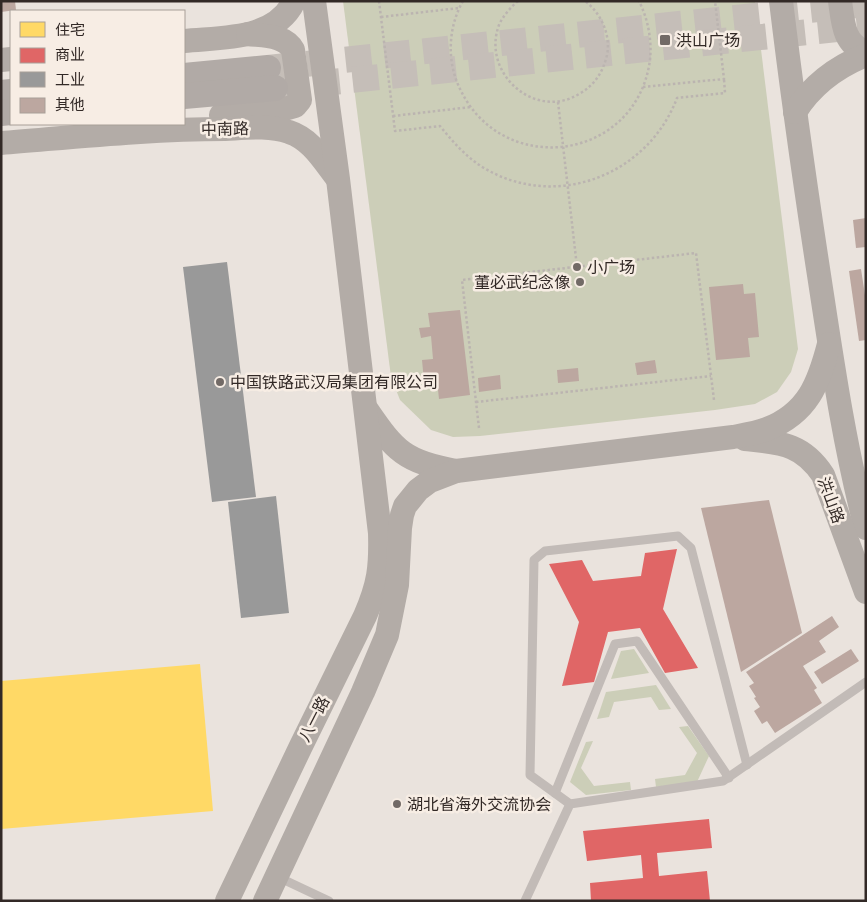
<svg xmlns="http://www.w3.org/2000/svg" width="867" height="902" font-family="'DM Sans','Noto Sans SC',sans-serif">
<style>
.green{fill:#ccceb8}
.homes{fill:#ffd966}
.shops{fill:#e06666}
.industry{fill:#999}
.building{fill:#bca7a0}
.lines{fill:none;stroke-linecap:round;stroke-linejoin:round}
.primary-tunnel{stroke:#c5beb8;stroke-width:26;stroke-dasharray:26 13;stroke-linecap:butt}
.path{stroke:#bbb4b0;stroke-width:2.5;stroke-dasharray:2.5 2.5;stroke-linecap:butt}
.service{stroke:#c2bbb7;stroke-width:9}
.secondary{stroke:#b3aca7;stroke-width:24}
.primary{stroke:#b1aaa6;stroke-width:26}
.poi-dot{fill:#726a66;stroke:#f7ede4;stroke-width:2}
.labels{text-anchor:middle;dominant-baseline:central;stroke-width:5;stroke-linejoin:round;paint-order:stroke}
.poi-label{font-size:16px;fill:#322926;stroke:#f7ede4;text-anchor:start}
.street-label{font-size:16px;fill:#322926;stroke:#f7ede4}
</style>
<rect width="100%" height="100%" fill="#eae3dd"/>
<!-- green -->
<g class="green">
<polygon points="343,1 755,1 798,349 791,372 777,392 755,404 715,410 480,436 453,437 431,430 400,400 391,377"/>
<polygon points="634,649 649,673 611,679 621,651"/>
<polygon points="656,685 671,709 659,710 651,697 614,702 609,717 597,719 606,692"/>
<polygon points="688,726 709,756 697,782 656,787 655,779 685,775 697,753 679,727"/>
<polygon points="593,741 581,768 594,786 630,782 631,790 586,795 570,782 586,742"/>
</g>
<!-- homes -->
<polygon class="homes" points="200,664 213,811 1,829 1,681"/>
<!-- shops -->
<g class="shops">
<polygon points="677,549 663,609 698,668 665,673 640,628 608,632 594,682 562,686 579,622 549,564 582,560 593,581 641,576 645,553"/>
<polygon points="709,819 712,848 657,853 659,876 707,871 710,901 591,901 590,883 643,878 641,855 587,861 583,831"/>
</g>
<!-- industry -->
<g class="industry">
<polygon points="227,262 256,497 212,502 183,267"/>
<polygon points="276,496 289,613 241,618 228,502"/>
</g>
<!-- building -->
<g class="building">
<polygon points="1,1 15,1 16,10 1,12"/>
<polygon points="866,218 866,247 856,248 853,220"/>
<polygon points="861,269 866,302 866,340 859,341 849,271"/>
<polygon points="743,284 744,294 755,293 759,337 748,338 750,357 716,360 709,287"/>
<polygon points="460,310 470,395 439,399 437,380 424,381 422,360 433,359 431,336 421,338 419,328 430,327 428,313"/>
<polygon points="655,360 657,373 637,375 635,363"/>
<polygon points="578,368 579,381 558,383 557,370"/>
<polygon points="500,375 501,389 479,392 478,378"/>
<polygon points="769,500 802,633 741,672 701,508"/>
<polygon points="832,616 839,627 819,641 826,652 803,666 817,688 814,690 822,703 775,733 767,721 762,724 754,711 760,707 754,698 756,697 749,686 754,683 746,672"/>
<polygon points="851,649 859,661 822,684 814,672"/>
</g>
<g class="lines">
<!-- primary-tunnel -->
<g class="primary-tunnel">
<polyline points="268,68 866,4"/>
<polyline points="275,88 866,26"/>
</g>
<!-- path -->
<g class="path">
<path d="M379,1L395,131L440,126C453,142 466,157 484,168C556,211 648,175 677,98L725,93L724,79"/>
<path d="M463,1C449,25 447,57 457,82C496,180 636,164 650,60C652,40 648,19 639,1"/>
<path d="M518,1C510,8 503,16 499,25C481,73 535,121 579,94C595,85 603,72 607,55C611,35 601,13 585,1"/>
<polyline points="381,17 459,8"/>
<polyline points="643,87 724,79 715,1"/>
<polyline points="558,102 577,267"/>
<polyline points="393,116 471,107"/>
<polyline points="476,402 711,376"/>
<polyline points="479,428 462,280 696,253 714,400"/>
</g>
<!-- service -->
<g class="service">
<polyline points="555,793 615,644 637,641 729,778"/>
<polyline points="570,804 530,775 534,560 545,551 678,536 691,548 747,765"/>
<polyline points="278,877 329,901"/>
<polyline points="525,901 570,804 723,781 866,682"/>
</g>
<!-- secondary -->
<g class="secondary">
<path d="M781,1C792,93 805,184 819,275C832,360 844,445 866,528"/>
<path d="M840,1C843,22 843,44 866,52"/>
<path d="M184,41C221,37 275,41 294,1"/>
<polyline points="1,60 11,59"/>
<path d="M795,112C812,85 836,67 866,55"/>
<path d="M221,115L288,108L295,106L300,100L293,50C285,35 264,36 248,34"/>
<path d="M1,143C76,137 150,129 225,129C245,128 269,125 289,132C311,139 323,160 337,178"/>
<path d="M367,410C395,451 405,462 456,471"/>
<path d="M745,439C780,443 802,443 823,475L866,592"/>
<path d="M227,901L301,746L365,616C379,584 381,567 380,533L338,179L314,1"/>
<path d="M265,901L363,692L387,635L397,585L400,528L402,515L405,506L418,490L430,481L456,471L733,437C744,435 757,433 767,429C808,413 819,383 829,344"/>
</g>
<!-- primary -->
<g class="primary">
<polyline points="184,76 268,68"/>
<polyline points="1,93 11,92"/>
<polyline points="184,96 275,88"/>
<polyline points="1,113 11,112"/>
</g>
</g>
<!-- markers -->
<g class="poi-dot">
<rect x="659" y="34" width="12" height="12" rx="2.5"/>
<circle cx="577" cy="267" r="5"/>
<circle cx="580" cy="282" r="5"/>
<circle cx="220" cy="382" r="5"/>
<circle cx="397" cy="804" r="5"/>
</g>
<g class="labels">
<!-- poi labels -->
<g class="poi-label">
<text x="676" y="40">洪山广场</text>
<text x="587" y="267">小广场</text>
<text x="570" y="282" text-anchor="end">董必武纪念像</text>
<text x="230" y="382">中国铁路武汉局集团有限公司</text>
<text x="407" y="804">湖北省海外交流协会</text>
</g>
<!-- street labels -->
<g class="street-label">
<text transform="translate(225 129) rotate(-1)">中南路</text>
<text transform="translate(831 500) rotate(70)">洪山路</text>
<text transform="translate(314 719) rotate(-63)">八一路</text>
</g>
</g>
<!-- border -->
<rect width="867" height="902" fill="none" stroke="#322926" stroke-width="5"/>
<!-- legend -->
<rect x="10" y="10" width="175" height="115" fill="#f7ede4" stroke="#a89f98"/>
<rect x="20" y="22" width="25" height="15" fill="#ffd966" stroke="#a89f98"/>
<text x="55" y="35" font-size="15" fill="#322926">住宅</text>
<rect x="20" y="48" width="25" height="15" fill="#e06666" stroke="#a89f98"/>
<text x="55" y="60" font-size="15" fill="#322926">商业</text>
<rect x="20" y="72" width="25" height="15" fill="#999999" stroke="#a89f98"/>
<text x="55" y="85" font-size="15" fill="#322926">工业</text>
<rect x="20" y="98" width="25" height="15" fill="#bca7a0" stroke="#a89f98"/>
<text x="55" y="110" font-size="15" fill="#322926">其他</text>
</svg>
